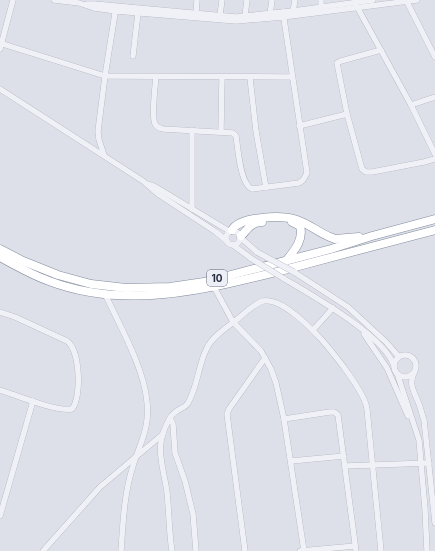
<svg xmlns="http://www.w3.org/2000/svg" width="435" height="551" font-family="Inter,sans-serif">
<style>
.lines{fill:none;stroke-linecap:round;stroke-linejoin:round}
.minor-casing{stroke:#a6aab6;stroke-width:6}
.highway-casing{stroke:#838ca0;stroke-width:9}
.minor{stroke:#f0f1f6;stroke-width:5.5}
.highway{stroke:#fff;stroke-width:8}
.minor-bridge-casing{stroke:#a6aab6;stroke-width:6;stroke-linecap:butt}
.minor-bridge{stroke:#f0f1f6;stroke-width:5.5}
.labels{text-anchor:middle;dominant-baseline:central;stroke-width:4;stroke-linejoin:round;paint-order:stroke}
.shield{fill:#eceff6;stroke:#616677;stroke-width:1}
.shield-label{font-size:10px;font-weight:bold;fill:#252c40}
</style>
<rect width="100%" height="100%" fill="#dde0e8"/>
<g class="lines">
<defs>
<g id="minor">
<polyline points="54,0 79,3 94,8 116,11 236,21 283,17 417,0"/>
<polyline points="406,0 435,57"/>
<polyline points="87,4 94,4 236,17 293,11 373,0"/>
<polyline points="356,5 411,105 435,154"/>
<polyline points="321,7 321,0"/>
<polyline points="293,11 295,0"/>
<polyline points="196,13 197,0"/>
<polyline points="270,14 272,0"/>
<polyline points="220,15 222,0"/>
<polyline points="245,16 247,0"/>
<polyline points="0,43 105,76 292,77"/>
<polyline points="0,49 13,0"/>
<polyline points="381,50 341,61 337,63 347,114 362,169 366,172 372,172 424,162 435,159"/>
<polyline points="133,56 138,13"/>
<path d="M156,77C155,86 152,117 155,124C157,128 160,128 163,129L233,133L236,136C238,148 240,184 252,189L299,183L303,180L307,173L283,12"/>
<polyline points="250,78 256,131 266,188"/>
<polyline points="0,89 143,181 158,194 216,232 227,241"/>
<polyline points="411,105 435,97"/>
<polyline points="299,126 347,114"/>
<polyline points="221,131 222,77"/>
<polyline points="104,155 99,140 98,131 105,76 116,7"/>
<polyline points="148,184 154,186 229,231"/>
<polyline points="192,209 192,130"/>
<circle cx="233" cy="238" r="7"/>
<polyline points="241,238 257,252"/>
<polyline points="233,245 252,259"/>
<polyline points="294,272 348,307 386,342 399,357"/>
<path d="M283,278C311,295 384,335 394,366"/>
<polyline points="214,287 233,322 261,351 271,369 276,383 284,419 304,551"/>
<path d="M105,294C120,326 144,368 147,402C150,428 140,443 133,466C124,494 123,523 121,551"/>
<path d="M0,312L15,317L67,341C80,350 82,397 72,409C56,412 16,395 0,390"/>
<polyline points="313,330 333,308"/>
<polyline points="364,334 387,368 408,416"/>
<circle cx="405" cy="366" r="11"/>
<polyline points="397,373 419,440 425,509 427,551"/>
<path d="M414,373C408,385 415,393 419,404C421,409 422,415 424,420L435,523"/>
<path d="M170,418C153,446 163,464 167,492C169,512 169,532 172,551"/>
<polyline points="284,419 330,412 334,412 338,415 356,551"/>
<polyline points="291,461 344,456"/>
<polyline points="345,466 429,463"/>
<polyline points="0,516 33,401"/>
<polyline points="43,551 100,487 163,434"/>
<path d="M196,551L193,514L185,481L175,453L173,424L170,418C177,407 184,410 188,403C198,386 198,365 207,348C212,337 226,328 235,321C243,315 253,304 263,301C281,297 311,328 322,340C334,354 365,392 367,409L381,551"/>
<polyline points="245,551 227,414 229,409 265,358"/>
<polyline points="300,551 355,546"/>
</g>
<g id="highway">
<path d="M232,230C240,216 282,215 297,220C309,224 318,232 330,237L335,239L359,237"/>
<path d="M241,236C248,229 251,222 262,222"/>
<polyline points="0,249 23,261 58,275 91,284 126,288 170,287 204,282 331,249 372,236 435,219"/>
<path d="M0,257C16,266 32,275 49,281C125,310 204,290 280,271C332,257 383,244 435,230"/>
<path d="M286,261C294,251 304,240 300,226L292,222"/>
</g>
</defs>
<!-- minor casing -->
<use href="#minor" class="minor-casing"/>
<!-- highway casing -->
<use href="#highway" class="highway-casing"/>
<!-- minor -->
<use href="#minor" class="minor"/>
<!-- highway -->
<use href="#highway" class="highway"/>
<defs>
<g id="minor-bridge">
<polyline points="257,252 294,272"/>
<polyline points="252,259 283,278"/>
</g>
</defs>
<!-- minor-bridge casing -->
<use href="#minor-bridge" class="minor-bridge-casing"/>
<!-- minor-bridge -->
<use href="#minor-bridge" class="minor-bridge"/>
</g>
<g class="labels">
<!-- shield labels -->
<rect class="shield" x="207" y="270" width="20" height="16" rx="3"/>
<g class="shield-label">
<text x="217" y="278">10</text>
</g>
</g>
</svg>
